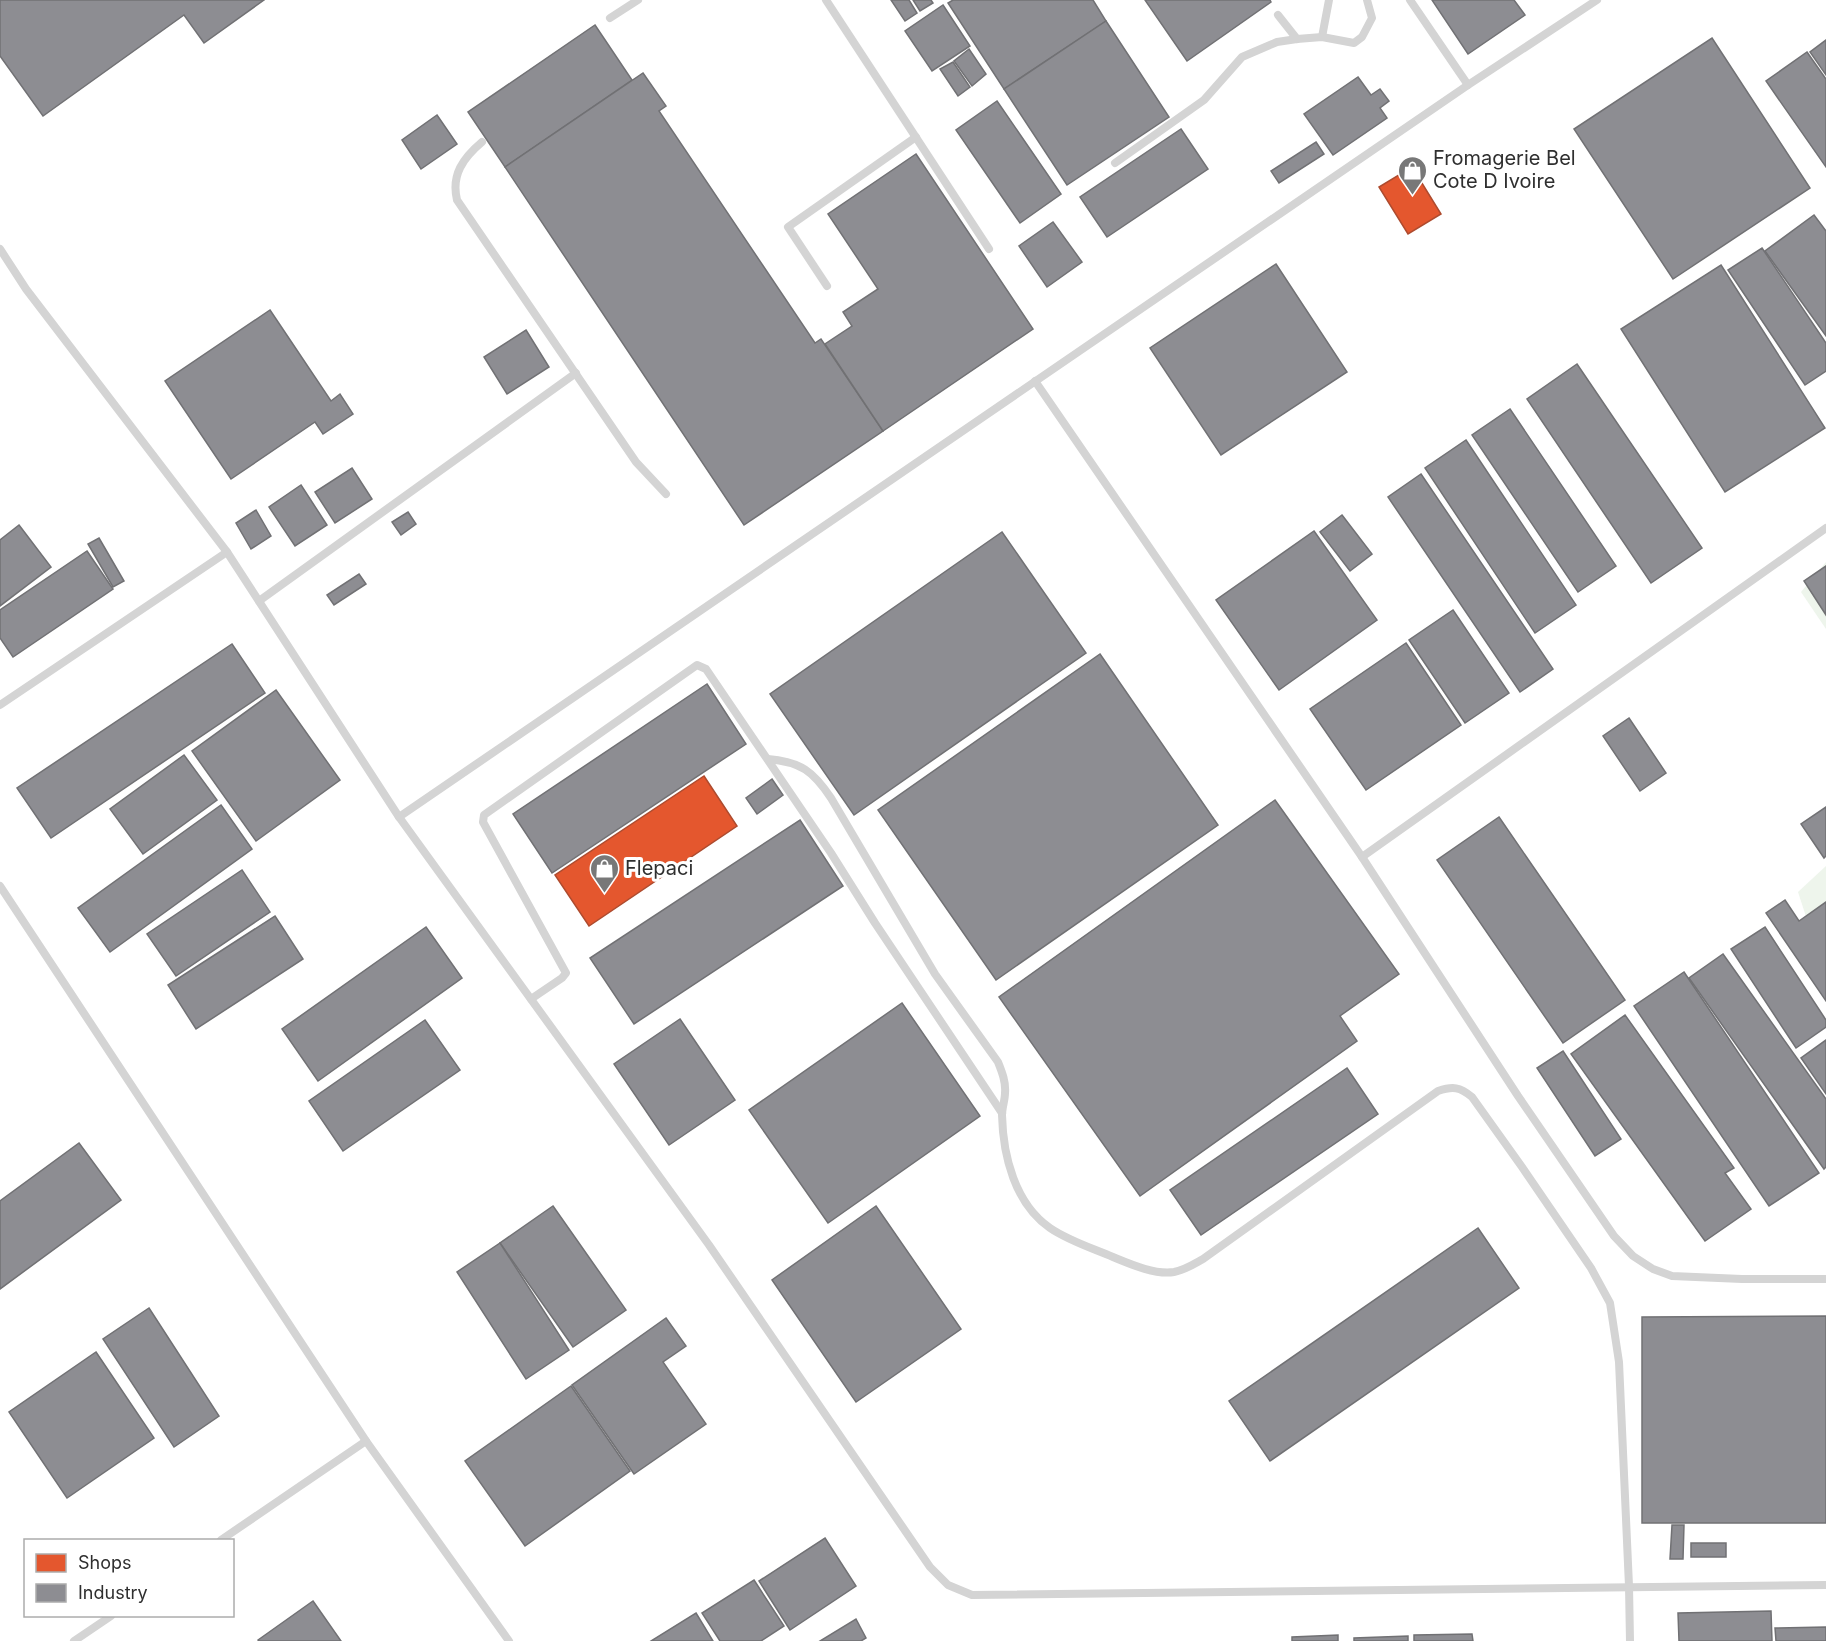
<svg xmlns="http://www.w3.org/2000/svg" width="1826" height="1641" font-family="Inter,sans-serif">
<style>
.green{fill:#eef5ec}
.shops{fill:#e4572e;stroke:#ae4b2e;stroke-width:1.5}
.industry{fill:#8d8d92;stroke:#717174;stroke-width:1.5}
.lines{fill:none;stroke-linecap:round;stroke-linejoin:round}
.lane{stroke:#d4d4d4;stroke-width:8}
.labels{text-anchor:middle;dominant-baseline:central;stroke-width:6;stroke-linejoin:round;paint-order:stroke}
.poi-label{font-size:20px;fill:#2f2f2f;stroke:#fff;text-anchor:start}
</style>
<rect width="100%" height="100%" fill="#fff"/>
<!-- green -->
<g class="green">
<polygon points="1826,562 1826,629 1801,592"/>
<polygon points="1826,866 1826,978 1798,892"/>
</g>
<!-- shops -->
<g class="shops">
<polygon points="1412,167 1441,214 1408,234 1379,187"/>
<polygon points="704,776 737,826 589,926 555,875"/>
</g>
<!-- industry -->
<g class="industry">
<polygon points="0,0 264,0 204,43 184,15 43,116 0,56"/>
<polygon points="891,0 909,0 917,13 905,21"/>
<polygon points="913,0 931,0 933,3 920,11"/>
<polygon points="953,0 1093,0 1106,21 1004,89 948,3"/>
<polygon points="1145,0 1270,0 1271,2 1187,61"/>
<polygon points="1432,0 1514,0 1525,15 1468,54"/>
<polygon points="943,5 970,46 932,71 905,31"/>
<polygon points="1106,21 1169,117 1067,185 1004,89"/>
<polygon points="595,25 632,80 505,167 468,112"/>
<polygon points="1712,38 1810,188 1673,279 1574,129"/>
<polygon points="1826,40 1826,75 1810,52"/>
<polygon points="969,49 986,74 972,86 954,61"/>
<polygon points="1807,52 1826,79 1826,167 1766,81"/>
<polygon points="953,62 970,87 958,96 940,69"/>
<polygon points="643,73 666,106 659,111 815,343 821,339 883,431 744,525 505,167"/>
<polygon points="1358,77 1371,95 1380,89 1389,101 1380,108 1387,118 1333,155 1304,114"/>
<polygon points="997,101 1061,194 1020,223 956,130"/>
<polygon points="437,115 457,144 421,169 402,140"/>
<polygon points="1181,129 1208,169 1107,237 1080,197"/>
<polygon points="1316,142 1324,154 1279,183 1271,171"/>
<polygon points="916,154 1033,329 883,431 825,344 852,326 843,312 878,289 828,214"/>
<polygon points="1814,215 1826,231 1826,336 1765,251"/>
<polygon points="1053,222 1082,262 1047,287 1019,246"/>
<polygon points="1762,248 1826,343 1826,371 1805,385 1728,270"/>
<polygon points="1276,264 1347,372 1221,455 1150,348"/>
<polygon points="1721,265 1825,428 1725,492 1621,329"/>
<polygon points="270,310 331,401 340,394 353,414 323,434 315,422 231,479 165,381"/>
<polygon points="526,330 549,367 507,394 484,357"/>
<polygon points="1577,364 1702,548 1651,583 1527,399"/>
<polygon points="1510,409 1616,566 1578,592 1472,435"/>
<polygon points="1466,440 1576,605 1535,633 1425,468"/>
<polygon points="352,468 372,499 335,523 315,492"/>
<polygon points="1421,474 1553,669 1520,692 1388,497"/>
<polygon points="301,485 327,525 295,546 269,507"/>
<polygon points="256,510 271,536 251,549 236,523"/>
<polygon points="408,512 416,524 401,535 392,522"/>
<polygon points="1342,515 1372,554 1350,571 1320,532"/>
<polygon points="19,525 51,567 0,606 0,540"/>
<polygon points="1314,531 1377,620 1279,690 1216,600"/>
<polygon points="1002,532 1086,653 854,815 770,694"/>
<polygon points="99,538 124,581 113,587 88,544"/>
<polygon points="87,551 113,589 13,657 0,638 0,610"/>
<polygon points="1826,566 1826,615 1804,581"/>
<polygon points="359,574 366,584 334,605 327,595"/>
<polygon points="1453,610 1509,693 1465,723 1409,640"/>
<polygon points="1406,643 1461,725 1366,790 1310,709"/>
<polygon points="232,644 265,693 51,838 17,788"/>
<polygon points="1100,654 1218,825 996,980 878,810"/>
<polygon points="707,684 746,744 552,873 513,814"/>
<polygon points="276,690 340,780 256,841 192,751"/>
<polygon points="1629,718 1666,773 1640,791 1603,736"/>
<polygon points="184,755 217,800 143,854 110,809"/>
<polygon points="772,779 783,795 757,814 746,798"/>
<polygon points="1275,800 1399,974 1340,1016 1357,1041 1140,1196 999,997"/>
<polygon points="221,805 252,849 110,952 78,908"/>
<polygon points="1826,807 1826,856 1824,858 1801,824"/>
<polygon points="1499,817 1625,1000 1563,1043 1437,860"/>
<polygon points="800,820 843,886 634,1024 590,958"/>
<polygon points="242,870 270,912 176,976 147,934"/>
<polygon points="1785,900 1799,921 1826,902 1826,1001 1766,913"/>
<polygon points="275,916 303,959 196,1029 168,985"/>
<polygon points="426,927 462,978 318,1081 282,1029"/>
<polygon points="1765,927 1826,1020 1826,1027 1796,1048 1731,949"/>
<polygon points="1723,954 1826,1099 1826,1167 1824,1169 1689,978"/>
<polygon points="1684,972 1819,1173 1769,1206 1634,1006"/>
<polygon points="902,1003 980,1116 828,1223 749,1110"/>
<polygon points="1625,1015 1734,1168 1725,1173 1751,1209 1705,1241 1571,1054"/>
<polygon points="680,1019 735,1100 669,1145 614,1064"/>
<polygon points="425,1020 460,1070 343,1151 309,1101"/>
<polygon points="1826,1040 1826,1094 1801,1058"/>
<polygon points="1563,1051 1621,1139 1595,1156 1537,1068"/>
<polygon points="1347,1068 1378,1114 1201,1235 1170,1190"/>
<polygon points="79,1143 121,1200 0,1289 0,1201"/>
<polygon points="553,1206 626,1310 573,1347 500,1243"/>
<polygon points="876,1206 961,1329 856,1402 772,1280"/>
<polygon points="1478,1228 1519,1288 1270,1461 1229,1401"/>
<polygon points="500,1243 569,1350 526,1379 457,1272"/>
<polygon points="149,1308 219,1416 174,1447 103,1339"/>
<polygon points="1826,1316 1826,1523 1642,1523 1642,1317"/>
<polygon points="666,1318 686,1346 663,1362 706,1424 634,1474 572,1385"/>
<polygon points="96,1352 154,1438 67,1498 9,1412"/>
<polygon points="571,1386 630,1471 525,1546 465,1461"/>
<polygon points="1672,1525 1684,1525 1683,1559 1670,1559"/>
<polygon points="825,1538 856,1586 790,1630 759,1581"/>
<rect x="1691" y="1543" width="35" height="14"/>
<polygon points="754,1580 784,1626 761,1641 720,1641 702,1613"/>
<polygon points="313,1601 341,1641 259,1641 258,1640"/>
<polygon points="1771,1611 1772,1641 1679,1641 1678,1613"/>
<polygon points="696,1613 713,1641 651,1641"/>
<polygon points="856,1619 866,1638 861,1641 820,1641"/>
<polygon points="1826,1627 1826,1641 1776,1641 1775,1628"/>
<polygon points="1472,1634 1473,1641 1414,1641 1414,1635"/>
<polygon points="1338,1635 1338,1641 1292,1641 1292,1637"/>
<polygon points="1408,1636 1408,1641 1354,1641 1354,1638"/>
</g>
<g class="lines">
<!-- lane -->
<g class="lane">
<polyline points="826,0 989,249"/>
<polyline points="1410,0 1468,85"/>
<polyline points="1278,15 1297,39"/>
<polyline points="610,18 638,0"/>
<polyline points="1322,37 1329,0"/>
<path d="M482,142C463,158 451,175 457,200L636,462L666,494"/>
<polyline points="1115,163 1204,100 1242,57 1277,42 1297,39 1322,37 1354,43 1362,37 1372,18 1367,0"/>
<polyline points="0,249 26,289 227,552 399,817 709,1245 930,1567 948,1585 972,1595 1826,1585"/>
<polyline points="827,286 788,227 916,137"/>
<polyline points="1035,381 1362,857 1518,1096 1614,1236 1633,1256 1653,1269 1672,1276 1742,1279 1826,1279"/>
<polyline points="259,601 576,373"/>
<polyline points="0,705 227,552"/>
<path d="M768,759C801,762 813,771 831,798L935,974L998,1062C1002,1072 1006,1082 1005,1093C1005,1100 1002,1108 1002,1115C1003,1156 1015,1204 1050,1228C1069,1241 1092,1248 1113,1257C1130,1264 1155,1275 1174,1272C1185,1270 1194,1264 1203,1259L1438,1091C1453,1086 1460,1087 1472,1097L1522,1167L1591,1268L1610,1303L1619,1362L1629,1586L1630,1641"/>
<polyline points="399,817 1468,85 1597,0"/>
<polyline points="1362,857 1826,528"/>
<polyline points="0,886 366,1441 509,1641"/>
<polyline points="531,999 562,978 566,973 483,822 484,815 697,665 706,669 831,853 875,923 1002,1113"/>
<polyline points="221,1540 366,1441"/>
<polyline points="74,1641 111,1616"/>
</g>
</g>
<!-- icons -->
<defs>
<symbol id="shop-pin" viewBox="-11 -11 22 30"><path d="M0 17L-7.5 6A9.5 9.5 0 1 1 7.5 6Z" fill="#787878" stroke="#fff"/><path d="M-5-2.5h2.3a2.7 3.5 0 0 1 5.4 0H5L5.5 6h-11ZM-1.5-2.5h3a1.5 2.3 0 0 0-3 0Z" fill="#fff"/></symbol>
</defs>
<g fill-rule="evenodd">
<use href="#shop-pin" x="1396" y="154" width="33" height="45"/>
<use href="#shop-pin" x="588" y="852" width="33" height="45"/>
</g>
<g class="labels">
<!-- poi labels -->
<g class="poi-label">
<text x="1433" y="158">Fromagerie Bel<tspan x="1433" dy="23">Cote D Ivoire</tspan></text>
<text x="625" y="868">Flepaci</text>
</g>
</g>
<!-- legend -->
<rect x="24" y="1539" width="210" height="78" fill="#ffffff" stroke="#acacac" stroke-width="1.5"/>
<rect x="36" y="1554" width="30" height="18" fill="#e4572e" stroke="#acacac" stroke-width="1.5"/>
<text x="78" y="1569" font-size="18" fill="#2f2f2f">Shops</text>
<rect x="36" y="1584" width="30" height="18" fill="#8d8d92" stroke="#acacac" stroke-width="1.5"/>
<text x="78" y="1599" font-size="18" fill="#2f2f2f">Industry</text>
</svg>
